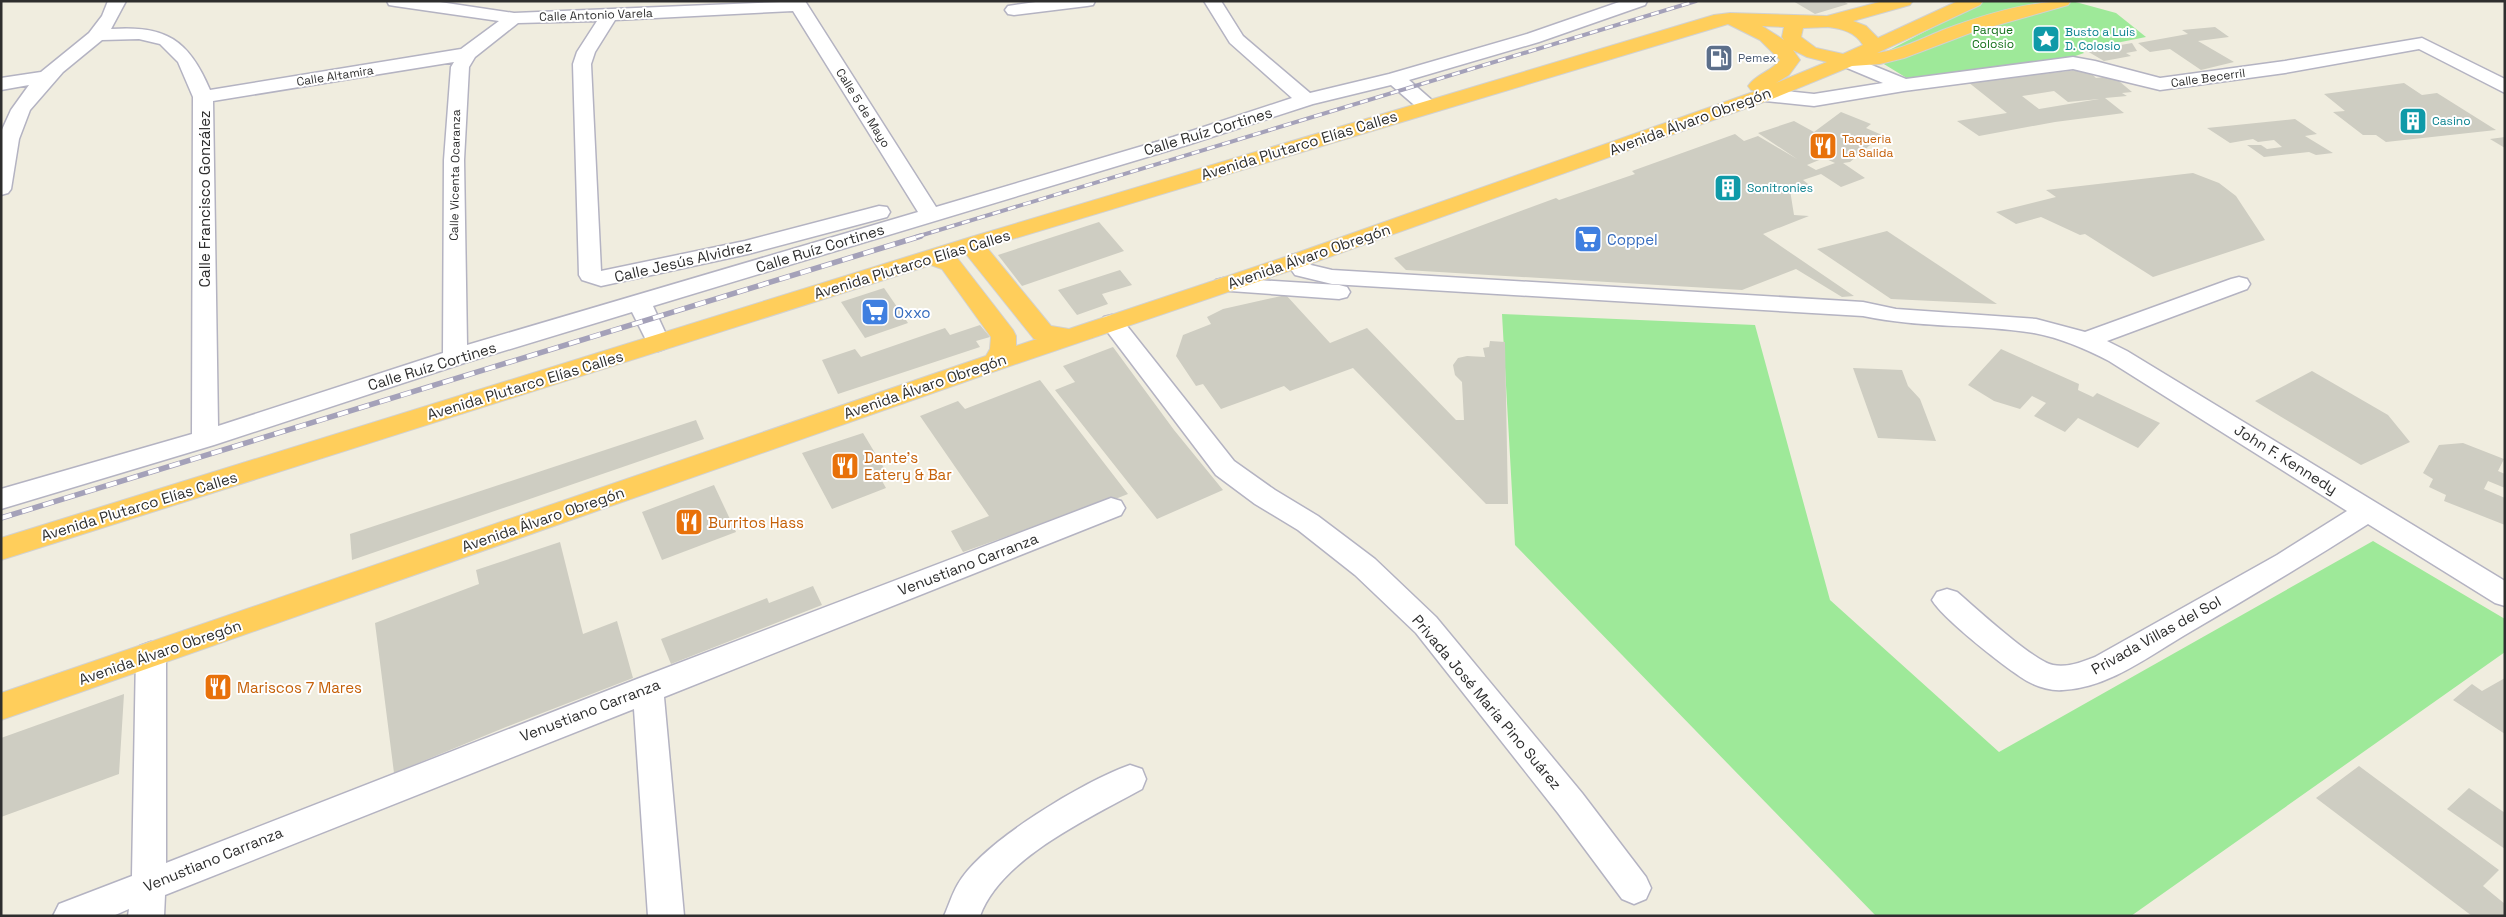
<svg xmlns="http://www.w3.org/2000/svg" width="2506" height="917" font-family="'Space Grotesk',sans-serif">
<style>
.green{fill:#9ee999}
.building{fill:#cecdc2;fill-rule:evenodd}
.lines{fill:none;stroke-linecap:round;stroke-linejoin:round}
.minor-casing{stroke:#b4b3c2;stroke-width:3}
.highway-casing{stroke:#d1d1d1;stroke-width:2}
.minor{fill:#fff;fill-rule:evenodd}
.highway{fill:#ffce5b;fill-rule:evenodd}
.rail-far1-casing{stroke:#a4a1b9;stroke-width:4}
.rail-casing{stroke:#a4a1b9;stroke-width:5.5}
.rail-far1{stroke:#fff;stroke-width:2.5;stroke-dasharray:8;stroke-linecap:butt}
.rail{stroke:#fff;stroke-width:4;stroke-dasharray:11;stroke-linecap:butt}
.labels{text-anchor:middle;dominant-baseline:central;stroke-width:4;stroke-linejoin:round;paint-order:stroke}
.far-street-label{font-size:12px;fill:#2e2e2e;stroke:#fff}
.far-park-label{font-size:12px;fill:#16721b;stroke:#fff}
.far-culture-label{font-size:12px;fill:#0d838f;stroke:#fff;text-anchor:start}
.far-service-label{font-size:12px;fill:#4e5e75;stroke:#fff;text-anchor:start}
.far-food-label{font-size:12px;fill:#c56008;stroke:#fff;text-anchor:start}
.street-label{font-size:15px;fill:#2e2e2e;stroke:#fff}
.shop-label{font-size:15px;fill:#366cbe;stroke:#fff;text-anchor:start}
.food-label{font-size:15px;fill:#c56008;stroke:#fff;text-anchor:start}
</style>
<rect width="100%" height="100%" fill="#f0eddf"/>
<!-- green -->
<g class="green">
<polygon points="1984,1 2072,1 2116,13 2146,37 2081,50 2084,53 2041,68 1910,80 1874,58"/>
<polygon points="1502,314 1755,325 1830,600 1999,752 2373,541 2505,619 2505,652 2131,916 1876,916 1515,545"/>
</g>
<!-- building -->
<g class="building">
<polygon points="1793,1 1843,1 1848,4 1815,14"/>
<polygon points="2215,27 2229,37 2198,41 2234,62 2201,70 2170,49 2150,52 2138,43 2188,34 2182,30"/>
<polygon points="2132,43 2137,51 2126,53 2131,56 2104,61 2087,51"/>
<path d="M2087,69L2096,78L2113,76L2132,92L2122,93L2127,96L2105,98L2124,113L2055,122L1979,136L1957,121L2007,113L1968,82ZM2054,91L2068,102L2099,99L2039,109L2022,96Z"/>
<polygon points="2404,83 2422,95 2437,93 2496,130 2386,142 2376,135 2363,135 2333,112 2345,111 2324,94"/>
<path d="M1841,112L1871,124L1866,128L1882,135L1850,162L1843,163L1865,178L1841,187L1821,174L1803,180L1812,187L1790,190L1794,215L1809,216L1763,234L1854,296L1842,297L1796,269L1742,290L1406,270L1394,258L1556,198L1559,200L1635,174L1632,171L1735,134L1744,141L1758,136L1797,159L1758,133L1794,121L1814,132ZM1824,158L1835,163L1816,170L1807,165Z"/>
<polygon points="2295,119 2317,134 2305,136 2333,153 2316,155 2309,152 2264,157 2247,145 2261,145 2267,149 2282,147 2274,140 2258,142 2253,139 2230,143 2207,128"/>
<polygon points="2505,137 2505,148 2490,139"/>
<polygon points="2193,173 2219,183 2236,196 2265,240 2153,277 2085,234 2080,235 2041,217 2016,224 1996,212 2056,197 2046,190"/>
<polygon points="1099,222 1124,251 1022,286 998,255"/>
<polygon points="1887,231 1997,304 1891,299 1817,249"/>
<polygon points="1120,270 1132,285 1102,294 1108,304 1077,315 1058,290"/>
<polygon points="884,288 908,323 865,338 841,302"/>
<polygon points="1286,295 1330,343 1367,328 1456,420 1464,420 1462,382 1455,375 1453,365 1458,358 1467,356 1485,357 1483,348 1489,347 1490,341 1505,342 1508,504 1486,504 1353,368 1290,391 1284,386 1221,409 1203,384 1196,386 1176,356 1183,335 1211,324 1207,317 1223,309"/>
<polygon points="980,325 990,337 976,341 980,347 838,394 822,360 855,349 861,357 945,328 950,335"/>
<polygon points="1113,347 1174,430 1223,490 1157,519 1055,390 1075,382 1063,366"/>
<polygon points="2001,349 2079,384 2078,390 2093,397 2097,393 2160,423 2138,448 2078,418 2065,432 2034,416 2046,403 2032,396 2020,409 1994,401 1968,385"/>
<polygon points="1853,368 1902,370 1908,386 1920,399 1936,441 1878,438"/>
<polygon points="2312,371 2388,415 2410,442 2361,465 2255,401"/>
<polygon points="1040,380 1128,494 1044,527 1042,524 963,552 951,531 989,516 920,416 958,401 965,409"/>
<polygon points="696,420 704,439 352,560 350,534"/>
<polygon points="863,433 890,478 882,481 886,488 832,509 802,453"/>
<polygon points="2463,443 2504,459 2498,471 2505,474 2505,488 2488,481 2484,489 2505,498 2505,525 2444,501 2446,495 2429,487 2433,479 2423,473 2439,445"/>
<polygon points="714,485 736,532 662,560 642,512"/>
<polygon points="560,542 583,634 617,621 633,678 506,727 394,773 375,623 479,584 476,570"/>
<polygon points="813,586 822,605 671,664 661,639 767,598 769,603"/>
<polygon points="2505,678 2505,734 2453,700 2472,684 2482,691"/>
<polygon points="124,694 119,774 1,817 1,738"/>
<polygon points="2359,766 2499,870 2483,886 2505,904 2505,916 2472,916 2316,798"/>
<polygon points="2469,788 2505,813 2505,849 2447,809"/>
</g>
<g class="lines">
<defs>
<g id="minor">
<path d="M108,1H126L111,29C166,25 189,40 210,90L461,49L499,21L395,6L389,5L387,1H433L514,13L805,1L936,207L1173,137L1292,98L1230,43L1204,1H1221L1243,36L1310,93L1389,74L1527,34L1622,1H1647L1645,5L1539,42L1409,80L1434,102L1437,106L1434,110H1420L1391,85L1313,104L1187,145L653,306L670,343L666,348L658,351L650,348L632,312L464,363L214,445L1,509V489L192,434L193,97L178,62L160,44L139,39L102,40L63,72L30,110L19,139L11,189L8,193L1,195V132L11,110L29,85L1,90V78L41,72L89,33L102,16ZM793,11L918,212L467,345L464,160L469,67L475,57L518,23L597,21L577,52L573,64L579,275L582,280L601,286L748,254L887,217L890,212L887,207L879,206L745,241L601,271L591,64L595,52L615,20ZM454,62L451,67L444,160L443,353L218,426L213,101Z"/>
<polygon points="1043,1 1095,1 1093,5 1087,6 1014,15 1008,14 1005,10 1008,6"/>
<polygon points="2422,38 2505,79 2505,93 2419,49 2285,73 2160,90 2073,69 1904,91 1814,106 1765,101 1758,99 1755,95 1758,91 1765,89 1814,94 1883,83 1840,65 1838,61 1840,57 1847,55 1906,79 2073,57 2095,61 2160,78 2285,61"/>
<path d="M1296,254L1304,256L1311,265L1332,270L1863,302L1896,309L2036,319L2085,332L2231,279L2239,277L2247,279L2250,284L2247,289L2107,341L2127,351L2505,581V606L2495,603L2368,524C2310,561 2250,597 2190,632C2152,654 2109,688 2063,690C2051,691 2038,687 2027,681C2007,669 1943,619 1932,600L1937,592L1947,589L1957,592C1976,608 2033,661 2053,665C2067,668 2082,662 2095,657L2277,555L2347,511L2109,361C2086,349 2061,338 2034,333C1977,324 1920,328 1863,316L1332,284L1295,275L1285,261L1288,256Z"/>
<polygon points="1224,278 1339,285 1347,287 1350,292 1347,297 1339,299 1216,290 1213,285 1216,280"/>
<polygon points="1112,315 1120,317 1234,461 1275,490 1318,516 1375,559 1436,617 1582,793 1646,877 1651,888 1646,899 1634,904 1622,899 1558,813 1416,633 1355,575 1298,530 1255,504 1216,475 1100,322 1104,317"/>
<polygon points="1111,498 1121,501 1125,508 1121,515 664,697 684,916 648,916 634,709 165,895 164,916 128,916 129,909 113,916 53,916 59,904 132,876 136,654 140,646 151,642 162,646 166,654 166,863 637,679"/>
<path d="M1130,765L1142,769L1146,779L1142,789C1090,818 1001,858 980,916H944C949,905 952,894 958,884C982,842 1084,781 1130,765Z"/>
</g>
<path id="highway" d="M1883,1H1913L1910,5L1853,21L1866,26L1878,38L1958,1H1983L1980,5L1877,53C1900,50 1921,39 1943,30C1983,15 2028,1 2071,1L2068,5L1973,32L1904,58L1880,64L1852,66L1772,99L1304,266L1004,368L1,720V693L986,356L990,349L991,337L942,269L931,265L1,560V538L971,237L1714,15L1730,13L1827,16ZM1728,24L1760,40L1780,60C1772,71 1756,74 1748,86L1751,90L1756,91L1288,256L1069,329L1051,326L988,249L989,246ZM1762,26L1784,27L1782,37L1784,40ZM1828,27C1843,29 1855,32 1863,45L1843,54L1816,48L1801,37L1803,28ZM1793,50L1807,57L1827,62L1776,83L1789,75L1800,60ZM966,254L1034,339H1037L1016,346V336L1013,330L958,259L954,257Z"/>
</defs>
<!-- minor casing -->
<use href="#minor" class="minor-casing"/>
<!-- highway casing -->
<use href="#highway" class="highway-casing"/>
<!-- minor -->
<use href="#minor" class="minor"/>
<!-- highway -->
<use href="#highway" class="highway"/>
<defs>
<polyline id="rail-far1" points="916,237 1696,1"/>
<polyline id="rail" points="1,518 921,236"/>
</defs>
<!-- rail-far1 casing -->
<use href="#rail-far1" class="rail-far1-casing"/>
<!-- rail casing -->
<use href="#rail" class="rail-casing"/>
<!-- rail-far1 -->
<use href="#rail-far1" class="rail-far1"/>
<!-- rail -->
<use href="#rail" class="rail"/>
</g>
<!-- icons -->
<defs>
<symbol id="sight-square" viewBox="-11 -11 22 22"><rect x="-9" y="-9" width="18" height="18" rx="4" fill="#0f9aa8" stroke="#fff"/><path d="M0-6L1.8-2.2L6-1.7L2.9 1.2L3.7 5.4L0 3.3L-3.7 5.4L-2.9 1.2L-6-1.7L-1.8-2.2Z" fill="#fff"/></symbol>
<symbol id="fuel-square" viewBox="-11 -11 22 22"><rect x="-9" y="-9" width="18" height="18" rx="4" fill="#5c6f8a" stroke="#fff"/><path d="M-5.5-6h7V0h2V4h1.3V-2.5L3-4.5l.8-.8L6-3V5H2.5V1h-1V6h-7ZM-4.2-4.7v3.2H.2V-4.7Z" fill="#fff"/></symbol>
<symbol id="building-square" viewBox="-11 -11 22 22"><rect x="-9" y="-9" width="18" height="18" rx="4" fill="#0f9aa8" stroke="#fff"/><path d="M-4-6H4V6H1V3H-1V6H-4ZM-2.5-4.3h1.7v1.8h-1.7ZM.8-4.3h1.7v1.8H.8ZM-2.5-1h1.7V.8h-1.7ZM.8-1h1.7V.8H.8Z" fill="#fff"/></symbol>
<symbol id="restaurant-square" viewBox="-11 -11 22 22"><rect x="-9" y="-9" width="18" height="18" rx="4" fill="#e8710a" stroke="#fff"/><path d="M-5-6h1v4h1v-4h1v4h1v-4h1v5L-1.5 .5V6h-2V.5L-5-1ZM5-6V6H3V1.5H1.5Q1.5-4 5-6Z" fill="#fff"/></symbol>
<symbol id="supermarket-square" viewBox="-11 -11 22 22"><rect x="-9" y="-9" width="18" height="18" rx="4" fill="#3f7fe0" stroke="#fff"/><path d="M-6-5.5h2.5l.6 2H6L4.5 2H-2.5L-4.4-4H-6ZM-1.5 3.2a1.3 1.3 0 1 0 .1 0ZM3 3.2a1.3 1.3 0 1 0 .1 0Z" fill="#fff"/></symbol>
</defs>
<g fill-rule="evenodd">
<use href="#sight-square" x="2030" y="23" width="32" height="32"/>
<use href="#fuel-square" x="1703" y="42" width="32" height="32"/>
<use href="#building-square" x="2397" y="105" width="32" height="32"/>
<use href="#restaurant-square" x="1807" y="130" width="32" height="32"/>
<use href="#building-square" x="1712" y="172" width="32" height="32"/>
<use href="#supermarket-square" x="1572" y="223" width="32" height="32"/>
<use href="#supermarket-square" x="859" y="296" width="32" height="32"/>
<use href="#restaurant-square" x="829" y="450" width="32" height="32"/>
<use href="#restaurant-square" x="673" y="506" width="32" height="32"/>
<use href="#restaurant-square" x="202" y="671" width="32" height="32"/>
</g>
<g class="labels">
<!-- far-street labels -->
<g class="far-street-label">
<text transform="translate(596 15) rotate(-2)">Calle Antonio Varela</text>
<text transform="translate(335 76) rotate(-9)">Calle Altamira</text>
<text transform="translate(2208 78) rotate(-8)">Calle Becerril</text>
<text transform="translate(863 108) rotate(58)">Calle 5 de Mayo</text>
<text transform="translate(455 175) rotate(-89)">Calle Vicenta Ocaranza</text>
</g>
<!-- far-park labels -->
<g class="far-park-label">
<text x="1993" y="30">Parque<tspan x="1993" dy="14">Colosio</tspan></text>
</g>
<!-- far-culture labels -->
<g class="far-culture-label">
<text x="2065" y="32">Busto a Luis<tspan x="2065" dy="14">D. Colosio</tspan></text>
<text x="2432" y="121">Casino</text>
<text x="1747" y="188">Sonitronies</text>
</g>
<!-- far-service labels -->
<g class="far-service-label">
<text x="1738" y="58">Pemex</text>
</g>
<!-- far-food labels -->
<g class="far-food-label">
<text x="1842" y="139">Taqueria<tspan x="1842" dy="14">La Salida</tspan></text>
</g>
<!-- street labels -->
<g class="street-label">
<text transform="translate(1690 121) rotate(-20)">Avenida Álvaro Obregón</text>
<text transform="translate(1208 131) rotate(-17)">Calle Ruíz Cortines</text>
<text transform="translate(1299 145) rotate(-17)">Avenida Plutarco Elías Calles</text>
<text transform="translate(204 199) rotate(-90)">Calle Francisco González</text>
<text transform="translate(820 248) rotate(-17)">Calle Ruíz Cortines</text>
<text transform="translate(1309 256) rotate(-19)">Avenida Álvaro Obregón</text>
<text transform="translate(683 261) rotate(-13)">Calle Jesús Alvidrez</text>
<text transform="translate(912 264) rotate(-17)">Avenida Plutarco Elías Calles</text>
<text transform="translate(432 366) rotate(-17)">Calle Ruíz Cortines</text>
<text transform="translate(525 385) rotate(-17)">Avenida Plutarco Elías Calles</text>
<text transform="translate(925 386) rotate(-19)">Avenida Álvaro Obregón</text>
<text transform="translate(2286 459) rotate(32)">John F. Kennedy</text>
<text transform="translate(139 506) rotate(-17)">Avenida Plutarco Elías Calles</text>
<text transform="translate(543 519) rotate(-19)">Avenida Álvaro Obregón</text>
<text transform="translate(968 564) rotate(-21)">Venustiano Carranza</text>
<text transform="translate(2156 635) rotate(-29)">Privada Villas del Sol</text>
<text transform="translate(160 652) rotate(-19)">Avenida Álvaro Obregón</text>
<text transform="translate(1487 702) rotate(50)">Privada José María Pino Suárez</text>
<text transform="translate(590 710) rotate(-21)">Venustiano Carranza</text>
<text transform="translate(213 859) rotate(-22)">Venustiano Carranza</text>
</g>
<!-- shop labels -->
<g class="shop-label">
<text x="1607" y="239">Coppel</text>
<text x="894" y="312">Oxxo</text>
</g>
<!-- food labels -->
<g class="food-label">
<text x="864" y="457">Dante's<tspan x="864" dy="17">Eatery &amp; Bar</tspan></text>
<text x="708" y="522">Burritos Hass</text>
<text x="237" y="687">Mariscos 7 Mares</text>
</g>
</g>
<!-- border -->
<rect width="2506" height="917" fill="none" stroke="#2e2e2e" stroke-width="5"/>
</svg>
